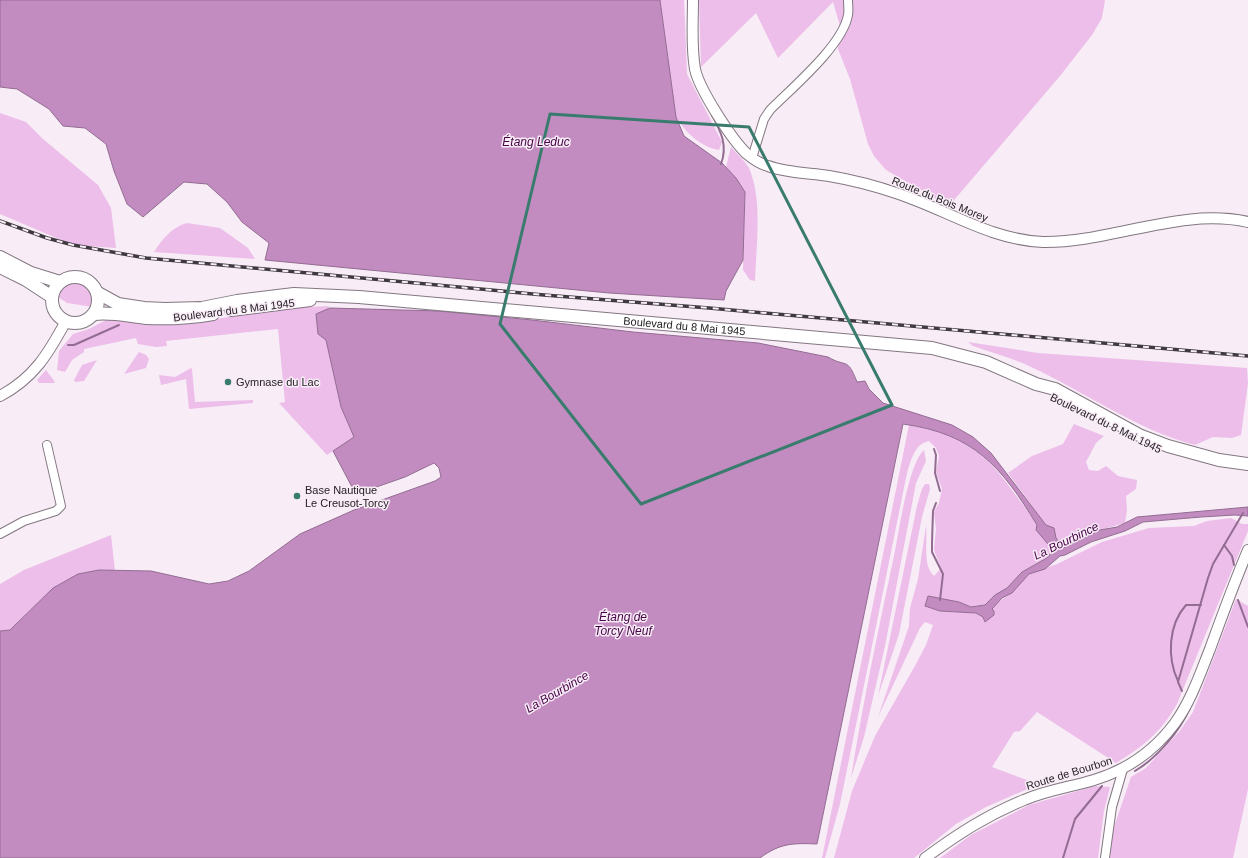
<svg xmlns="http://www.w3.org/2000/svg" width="1248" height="858" font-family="Arial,sans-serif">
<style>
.green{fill:#ecbee9}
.water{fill:#c28cc0;stroke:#936c92}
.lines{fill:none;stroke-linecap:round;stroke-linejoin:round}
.stream{stroke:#936c92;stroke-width:2}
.minor-casing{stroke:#827781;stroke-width:10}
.tertiary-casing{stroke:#827781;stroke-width:12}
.secondary-casing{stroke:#827781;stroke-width:14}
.minor{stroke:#fff;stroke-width:8}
.tertiary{stroke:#fff;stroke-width:10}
.secondary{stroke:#fff;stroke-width:12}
.rail-casing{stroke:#3f3a3f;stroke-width:3.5}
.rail{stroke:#f8ecf7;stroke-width:2;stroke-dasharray:6;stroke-linecap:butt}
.marked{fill:none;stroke:#397c6e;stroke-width:3;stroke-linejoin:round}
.poi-dot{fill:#397c6e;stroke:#f8ecf7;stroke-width:1.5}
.labels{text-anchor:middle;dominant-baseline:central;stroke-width:3;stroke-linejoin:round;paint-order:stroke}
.street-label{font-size:11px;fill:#262226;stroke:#f8ecf7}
.poi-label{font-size:11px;fill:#262226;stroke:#f8ecf7;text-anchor:start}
.water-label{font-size:12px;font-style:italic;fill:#460347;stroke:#f8ecf7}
</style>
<rect width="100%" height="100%" fill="#f8ecf7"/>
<!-- green -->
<g class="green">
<path d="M660,0H684L687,74L722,142L719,150C701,147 686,133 676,117Z"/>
<polygon points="699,0 1105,0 1102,18 1092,35 1060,76 949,206 886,170 874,156 868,144 850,79 838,49 840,26 833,2 778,58 756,13 701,67"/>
<polygon points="0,113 26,122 43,139 98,185 111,208 116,248 73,245 0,214"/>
<path d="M731,147C737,154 745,161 749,168C763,200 756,247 755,281L750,280L743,270L745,192L726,167Z"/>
<path d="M187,223L220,228L248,248L255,259L154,252C162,239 172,227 187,223Z"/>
<path d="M73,283C88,282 96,293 93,307L67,303L58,297L63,288Z"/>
<polygon points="329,306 326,340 341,407 354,437 327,455 279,403 285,402 278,329 166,341 167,346 156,347 138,344 136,338 84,349 84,352 72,360 65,372 57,370 59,351 73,334 89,329 110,318 178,325 286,308"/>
<path d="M968,342L1038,353L1247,368L1248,383L1241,435L1232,438L1213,437L1195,445C1136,430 1086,392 1031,367C1013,358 992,353 973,346Z"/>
<polygon points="139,352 146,355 149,359 146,368 124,374"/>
<polygon points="97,360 84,381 75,382 74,380 82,365"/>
<polygon points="191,368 192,369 195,402 253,400 253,403 189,409 186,379 161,385 159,375 175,377"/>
<polygon points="46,370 55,382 54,383 39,383 37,380"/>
<polygon points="1074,424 1104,436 1096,443 1086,462 1089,470 1098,471 1106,466 1118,476 1137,480 1136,489 1126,496 1127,510 1125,523 1100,530 1063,548 1056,538 1054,528 1046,525 1008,473 1032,456 1063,444"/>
<path d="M909,425C981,439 991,462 1032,517L1037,525L1036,530L1053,550L1047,558L1022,572L1007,588L995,595L985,605L971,607L959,602L925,606L940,611L977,613L983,617L985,622L995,604L1012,593L1029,574L1057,564L1102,542L1149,528L1194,526L1207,521L1231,518L1242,524H1248V531L1177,704C1161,732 1144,746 1116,763L1037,712L1020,731L1014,732L992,767L1035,783L1032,787L986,807L956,824L914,858H834L852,791L875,736L916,664L926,645L933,625L925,622L920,628L878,717L909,626L910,608L918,579L926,526C928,540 922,566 934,576L941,568L934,550L936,529L934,512L939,503L942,489L936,472L939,456L936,448L929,441C914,444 911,461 907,473L840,804L825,858H822Z"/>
<path d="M924,450L926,461L916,483L885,646L864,737L851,778C863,702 879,627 895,551C899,530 909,463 924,450Z"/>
<polygon points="925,484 929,484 930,489 922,517 899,634 878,696 917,506 922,489"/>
<polygon points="111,535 115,571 99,570 53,588 10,630 0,631 0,584 24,570"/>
<polygon points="1236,599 1248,606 1248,789 1233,858 1110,858 1113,830 1131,777 1146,768 1179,732 1193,712"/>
<polygon points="1095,786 1110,787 1104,811 1098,858 940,858 971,835 1029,805"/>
</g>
<!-- water -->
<g class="water">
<polygon points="0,0 660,0 676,117 684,136 722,163 736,178 745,192 743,260 726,291 724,300 609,293 265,260 269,243 242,222 227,202 207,184 184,182 143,217 127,204 114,171 106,144 85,128 63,126 49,109 17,89 0,87"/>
<path d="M330,308L439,311L532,320L633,332L758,343L828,357C846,368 847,356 857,382L865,381L869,389L883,403L952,425L973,437L991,453L1046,525L1054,528L1056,538L1063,548L1100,530L1117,527L1137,517L1248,507V516L1235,515L1201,517L1143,522L1125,531L1091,542L1065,555L1060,556L1045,569L1029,574L1012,593L1002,598L992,609L994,611V615L985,622L983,617L976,613L940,611L925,606L928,596L959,602L971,607L985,605L995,595L1007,588L1022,572L1047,558L1053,550L1036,530L1037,525C1001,466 974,434 903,424L817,844C793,843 780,843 760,858H0V631L10,630L53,588L78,574L99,570L151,571L209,584L228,581L249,571L300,534L354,510L435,481L441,477L439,468L434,463L405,477L362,492L353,489L333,451L354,437L341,407L326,340L318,334L316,314Z"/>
</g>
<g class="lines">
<!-- stream -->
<g class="stream">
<polyline points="688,0 688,9"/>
<path d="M712,115C721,132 728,145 721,164"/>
<polyline points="68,345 74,345 119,325"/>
<polyline points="934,449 936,455 935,473 940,491"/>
<polyline points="936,503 933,511 932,543 932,552 943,574 940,600"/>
<polyline points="1224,545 1232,556 1234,565"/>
<polyline points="1238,600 1248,627"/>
<path d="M1178,681C1167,658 1168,625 1186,605H1201"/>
<polyline points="1182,691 1178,682 1208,578 1213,564 1243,513"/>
<path d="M1135,771C1157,758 1179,732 1190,708"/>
<polyline points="1063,858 1075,819 1102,786"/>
</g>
<defs>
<g id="minor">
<path d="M752,158L764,119L770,110C792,88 843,45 848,15C849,11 848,5 848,0"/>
<polyline points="0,534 24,521 56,511 61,506 47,445"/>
<polyline points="1105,858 1112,807 1123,769"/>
</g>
<g id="tertiary">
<path d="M693,0C693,23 691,47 695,69C699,89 732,140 747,154C753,159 760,164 768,166C787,173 809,173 829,176C853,180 876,186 899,194C947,210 991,240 1043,242C1111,243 1180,207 1248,222"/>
<path d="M0,396C34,378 48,354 66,321"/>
<path d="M925,858C958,834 987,815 1024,800C1047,790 1071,787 1094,780C1127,770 1155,750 1175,723C1191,701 1200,674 1210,649C1222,616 1234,583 1248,550"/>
</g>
<g id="secondary">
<polyline points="0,257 31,273 60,282"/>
<polyline points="0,267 26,280 52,297"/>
<circle cx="75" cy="300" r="23"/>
<path id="s1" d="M98,293L118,304L144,308L165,309L202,308L237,301L294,294L359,297L932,348L986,362L1036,384L1055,389L1139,435L1168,446L1219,460L1248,464"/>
<polyline points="231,310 310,300"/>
<path d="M94,314C114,312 127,316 146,318C169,319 190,318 213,314"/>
</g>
</defs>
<!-- minor casing -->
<use href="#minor" class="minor-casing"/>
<!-- tertiary casing -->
<use href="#tertiary" class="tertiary-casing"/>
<!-- secondary casing -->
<use href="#secondary" class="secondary-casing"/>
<!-- minor -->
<use href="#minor" class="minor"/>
<!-- tertiary -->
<use href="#tertiary" class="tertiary"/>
<!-- secondary -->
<use href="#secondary" class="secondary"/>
<defs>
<polyline id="rail" points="0,221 47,238 73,245 146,258 544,295 709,308 1248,356"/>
</defs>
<!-- rail casing -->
<use href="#rail" class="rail-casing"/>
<!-- rail -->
<use href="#rail" class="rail"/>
</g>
<!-- marked area -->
<path class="marked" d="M550,114L749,127L892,405L641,504L500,324Z"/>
<!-- markers -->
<g class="poi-dot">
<circle cx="228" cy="382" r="4"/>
<circle cx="297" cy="496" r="4"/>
</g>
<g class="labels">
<!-- street labels -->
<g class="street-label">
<text transform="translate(940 199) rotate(22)">Route du Bois Morey</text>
<text transform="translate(234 310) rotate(-7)">Boulevard du 8 Mai 1945</text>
<text stroke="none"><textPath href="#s1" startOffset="592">Boulevard du 8 Mai 1945</textPath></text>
<text transform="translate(1106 423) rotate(26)">Boulevard du 8 Mai 1945</text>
<text transform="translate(1069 773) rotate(-17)">Route de Bourbon</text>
</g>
<!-- poi labels -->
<g class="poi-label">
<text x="236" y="382">Gymnase du Lac</text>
<text x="305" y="490">Base Nautique<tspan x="305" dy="13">Le Creusot-Torcy</tspan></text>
</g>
<!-- water labels -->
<g class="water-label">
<text x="536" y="142">Étang Leduc</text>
<text transform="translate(1066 541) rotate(-26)">La Bourbince</text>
<text x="623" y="617">Étang de<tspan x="623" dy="14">Torcy Neuf</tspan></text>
<text transform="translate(557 692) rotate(-30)">La Bourbince</text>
</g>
</g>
</svg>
